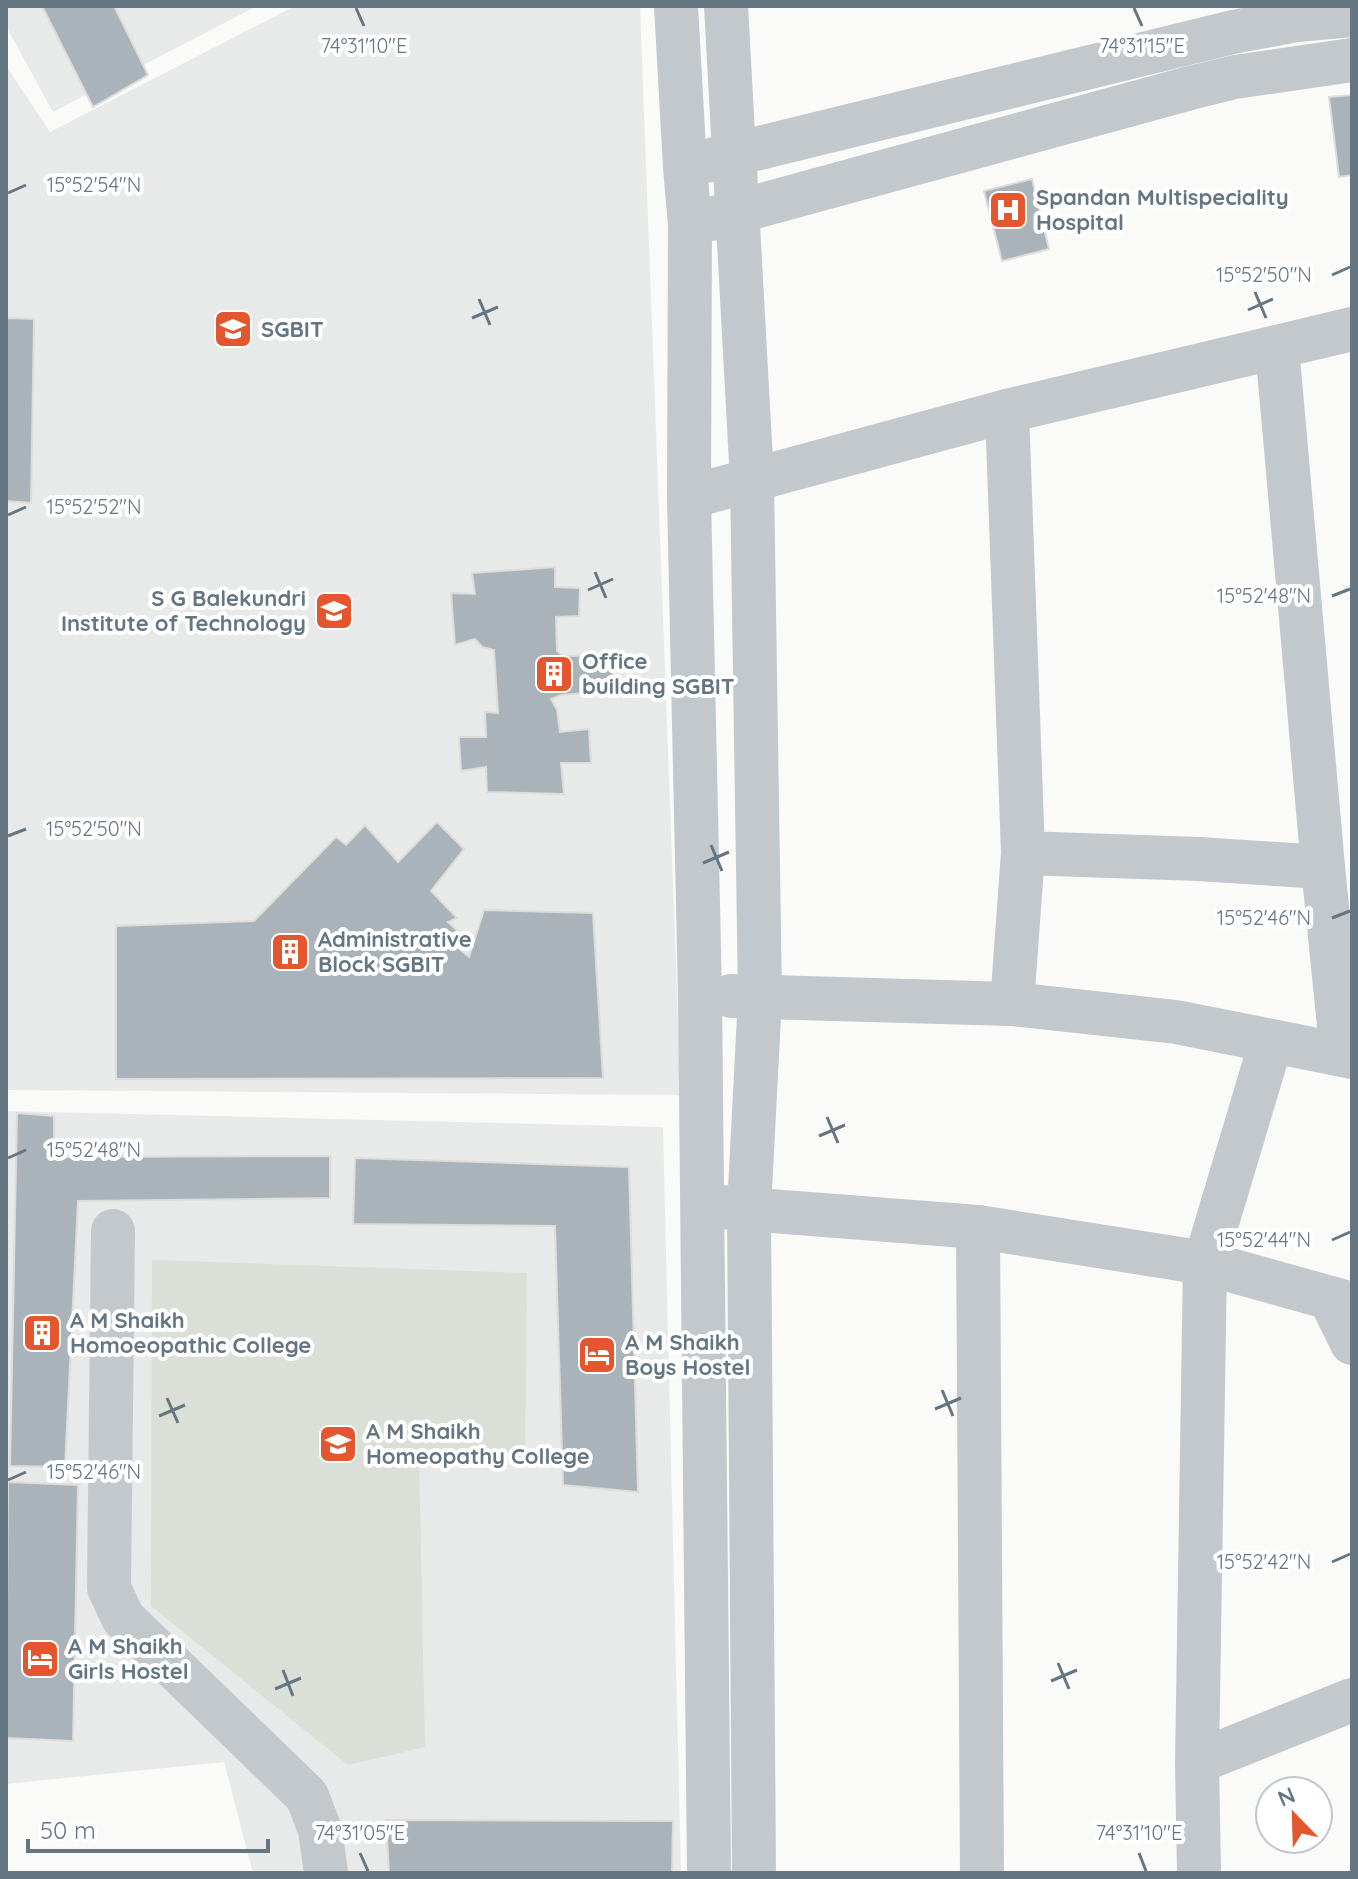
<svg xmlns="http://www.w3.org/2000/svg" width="1358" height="1879" font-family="Quicksand,sans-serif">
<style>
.built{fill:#e8e9e9}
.green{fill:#dadfd7}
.building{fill:#aab3b9;stroke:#dcdcda;stroke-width:2}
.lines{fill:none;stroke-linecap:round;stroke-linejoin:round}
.minor{stroke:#c3c8cc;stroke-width:44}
.ticks{fill:none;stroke:#657683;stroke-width:3}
.labels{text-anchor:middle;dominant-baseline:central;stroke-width:8;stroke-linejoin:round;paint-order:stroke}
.poi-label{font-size:22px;font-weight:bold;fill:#657683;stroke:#fff;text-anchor:start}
.ticks-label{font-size:20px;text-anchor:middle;fill:#657683;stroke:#fff;stroke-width:8;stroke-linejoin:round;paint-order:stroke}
</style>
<rect width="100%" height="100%" fill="#fafaf8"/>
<!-- built -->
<g class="built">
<polygon points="6,6 257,6 53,112 6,26"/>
<polygon points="295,6 640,6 681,1095 6,1090 6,66 50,132"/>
<polygon points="6,1111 663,1127 681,1873 253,1873 224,1762 6,1784"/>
</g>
<!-- green -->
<polygon class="green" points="152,1260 527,1273 525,1460 419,1457 425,1747 348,1765 151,1606"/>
<!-- building -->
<g class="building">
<polygon points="42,6 114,6 148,75 93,107"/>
<polygon points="1352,95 1352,175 1339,177 1329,97"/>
<polygon points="1032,179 1049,249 1002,261 984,191"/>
<polygon points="6,318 34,319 31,503 6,501"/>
<polygon points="555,567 555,587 580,588 579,616 556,617 557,651 563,656 612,655 613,691 561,695 551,699 557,710 560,732 589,729 591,763 561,763 564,794 487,792 486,767 461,771 459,737 486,737 485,712 498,713 494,650 482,647 475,639 455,645 451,593 475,594 472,573"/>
<polygon points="437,822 464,849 431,891 457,918 448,922 463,936 457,947 469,957 484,910 593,913 603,1078 116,1079 116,926 254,921 336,837 346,845 365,825 398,862"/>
<polygon points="17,1113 54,1116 54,1157 330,1156 330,1198 78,1201 65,1467 10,1466"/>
<polygon points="355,1158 629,1167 638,1492 563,1485 555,1226 353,1224"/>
<polygon points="8,1482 78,1485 73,1741 6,1738"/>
<polygon points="386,1820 673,1821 672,1873 389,1873"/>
</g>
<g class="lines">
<!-- minor -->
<g class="minor">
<polyline points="676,6 685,167 690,225 689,497 700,995 709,1873"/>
<polyline points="726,6 752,480 760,997 749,1209 754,1873"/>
<polyline points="706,161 1233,32 1297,20 1352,15"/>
<polyline points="711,219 1194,87 1235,77 1352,60"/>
<polyline points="1007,411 1023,853 1012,1004"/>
<polyline points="689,497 1007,411 1352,329"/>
<polyline points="1023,853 1199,859 1323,867 1277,347"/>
<polyline points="1323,867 1342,1055"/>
<polyline points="731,996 1012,1004 1176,1022 1352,1057"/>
<polyline points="720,1207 978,1227 1205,1263 1352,1304"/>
<polyline points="978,1227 982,1873"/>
<polyline points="113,1231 109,1588 123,1618 307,1796 320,1830 326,1873"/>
<polyline points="1330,1298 1352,1343"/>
<polyline points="1197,1762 1352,1700"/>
<polyline points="1199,1873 1197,1762 1205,1263 1271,1042"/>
</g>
</g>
<!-- ticks -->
<path class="ticks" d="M356,8L364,26M1134,8L1142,26M8,193L26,185M1332,275L1350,267M1255,292L1266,318M479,299L490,325M1248,310L1273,299M472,318L498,307M8,515L26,507M595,572L606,598M588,590L613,579M1332,596L1350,589M8,836L26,829M711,845L722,871M703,863L729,852M1332,918L1350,911M827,1117L838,1143M819,1136L845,1125M8,1158L26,1150M1332,1240L1350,1232M942,1390L953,1416M167,1398L178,1423M935,1409L961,1398M159,1416L185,1405M8,1480L26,1472M1332,1562L1350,1554M1058,1663L1069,1689M283,1670L293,1696M1051,1681L1077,1670M275,1689L301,1678M360,1853L368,1871M1139,1853L1146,1871"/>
<!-- icons -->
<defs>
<symbol id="hospital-square" viewBox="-11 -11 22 22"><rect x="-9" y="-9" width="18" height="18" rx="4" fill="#e4572e" stroke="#fff"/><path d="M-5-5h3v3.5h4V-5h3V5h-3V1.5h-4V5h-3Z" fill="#fff"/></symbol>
<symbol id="university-square" viewBox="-11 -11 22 22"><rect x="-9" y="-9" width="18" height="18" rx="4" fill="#e4572e" stroke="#fff"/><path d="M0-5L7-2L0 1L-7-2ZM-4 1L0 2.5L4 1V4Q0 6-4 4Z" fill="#fff"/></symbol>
<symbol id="building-square" viewBox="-11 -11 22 22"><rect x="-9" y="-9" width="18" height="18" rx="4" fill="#e4572e" stroke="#fff"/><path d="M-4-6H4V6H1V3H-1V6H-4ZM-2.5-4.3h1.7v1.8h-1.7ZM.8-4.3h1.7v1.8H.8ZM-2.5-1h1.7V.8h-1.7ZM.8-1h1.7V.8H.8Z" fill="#fff"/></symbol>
<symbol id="hotel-square" viewBox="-11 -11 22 22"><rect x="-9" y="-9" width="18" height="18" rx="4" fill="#e4572e" stroke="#fff"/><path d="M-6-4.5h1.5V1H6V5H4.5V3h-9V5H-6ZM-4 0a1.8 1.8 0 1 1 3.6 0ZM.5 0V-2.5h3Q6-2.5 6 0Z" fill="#fff"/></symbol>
</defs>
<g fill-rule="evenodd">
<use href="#hospital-square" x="986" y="188" width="44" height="44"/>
<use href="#university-square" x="211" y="307" width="44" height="44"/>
<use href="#university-square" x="312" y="589" width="44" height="44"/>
<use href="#building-square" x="532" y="652" width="44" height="44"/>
<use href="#building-square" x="268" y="930" width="44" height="44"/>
<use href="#building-square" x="20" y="1311" width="44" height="44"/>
<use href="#hotel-square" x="575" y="1333" width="44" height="44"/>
<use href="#university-square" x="316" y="1422" width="44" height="44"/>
<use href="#hotel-square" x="18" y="1637" width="44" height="44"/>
</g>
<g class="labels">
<!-- poi labels -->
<g class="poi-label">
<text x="1036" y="197">Spandan Multispeciality<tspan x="1036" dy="25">Hospital</tspan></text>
<text x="261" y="329">SGBIT</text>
<text x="306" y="598" text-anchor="end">S G Balekundri<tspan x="306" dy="25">Institute of Technology</tspan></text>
<text x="582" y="661">Office<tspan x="582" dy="25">building SGBIT</tspan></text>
<text x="318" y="939">Administrative<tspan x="318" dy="25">Block SGBIT</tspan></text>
<text x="70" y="1320">A M Shaikh<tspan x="70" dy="25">Homoeopathic College</tspan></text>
<text x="625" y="1342">A M Shaikh<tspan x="625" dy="25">Boys Hostel</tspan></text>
<text x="366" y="1431">A M Shaikh<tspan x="366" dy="25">Homeopathy College</tspan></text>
<text x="68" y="1646">A M Shaikh<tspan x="68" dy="25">Girls Hostel</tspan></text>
</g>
</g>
<g class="ticks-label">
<text x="364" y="53">74°31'10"E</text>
<text x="1142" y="53">74°31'15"E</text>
<text x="94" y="192">15°52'54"N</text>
<text x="1264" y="282">15°52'50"N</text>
<text x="94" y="514">15°52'52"N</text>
<text x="1264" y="603">15°52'48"N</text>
<text x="94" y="836">15°52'50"N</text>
<text x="1264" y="925">15°52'46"N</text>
<text x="94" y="1157">15°52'48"N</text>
<text x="1264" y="1247">15°52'44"N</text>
<text x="94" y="1479">15°52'46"N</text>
<text x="1264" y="1569">15°52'42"N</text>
<text x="360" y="1840">74°31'05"E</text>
<text x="1139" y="1840">74°31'10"E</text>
</g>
<!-- border -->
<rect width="1358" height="1879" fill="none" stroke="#657683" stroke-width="16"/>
<!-- north arrow -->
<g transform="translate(1294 1815) rotate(337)"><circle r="38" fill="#ffffff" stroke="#c1c8cd" stroke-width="2"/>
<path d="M0-6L14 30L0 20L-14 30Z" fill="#e4572e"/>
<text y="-12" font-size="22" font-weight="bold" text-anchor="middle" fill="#657683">N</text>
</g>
<!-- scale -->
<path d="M28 1839v12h240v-12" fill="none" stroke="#657683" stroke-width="4"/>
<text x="40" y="1839" font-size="24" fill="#657683" stroke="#ffffff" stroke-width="6" paint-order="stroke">50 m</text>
</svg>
